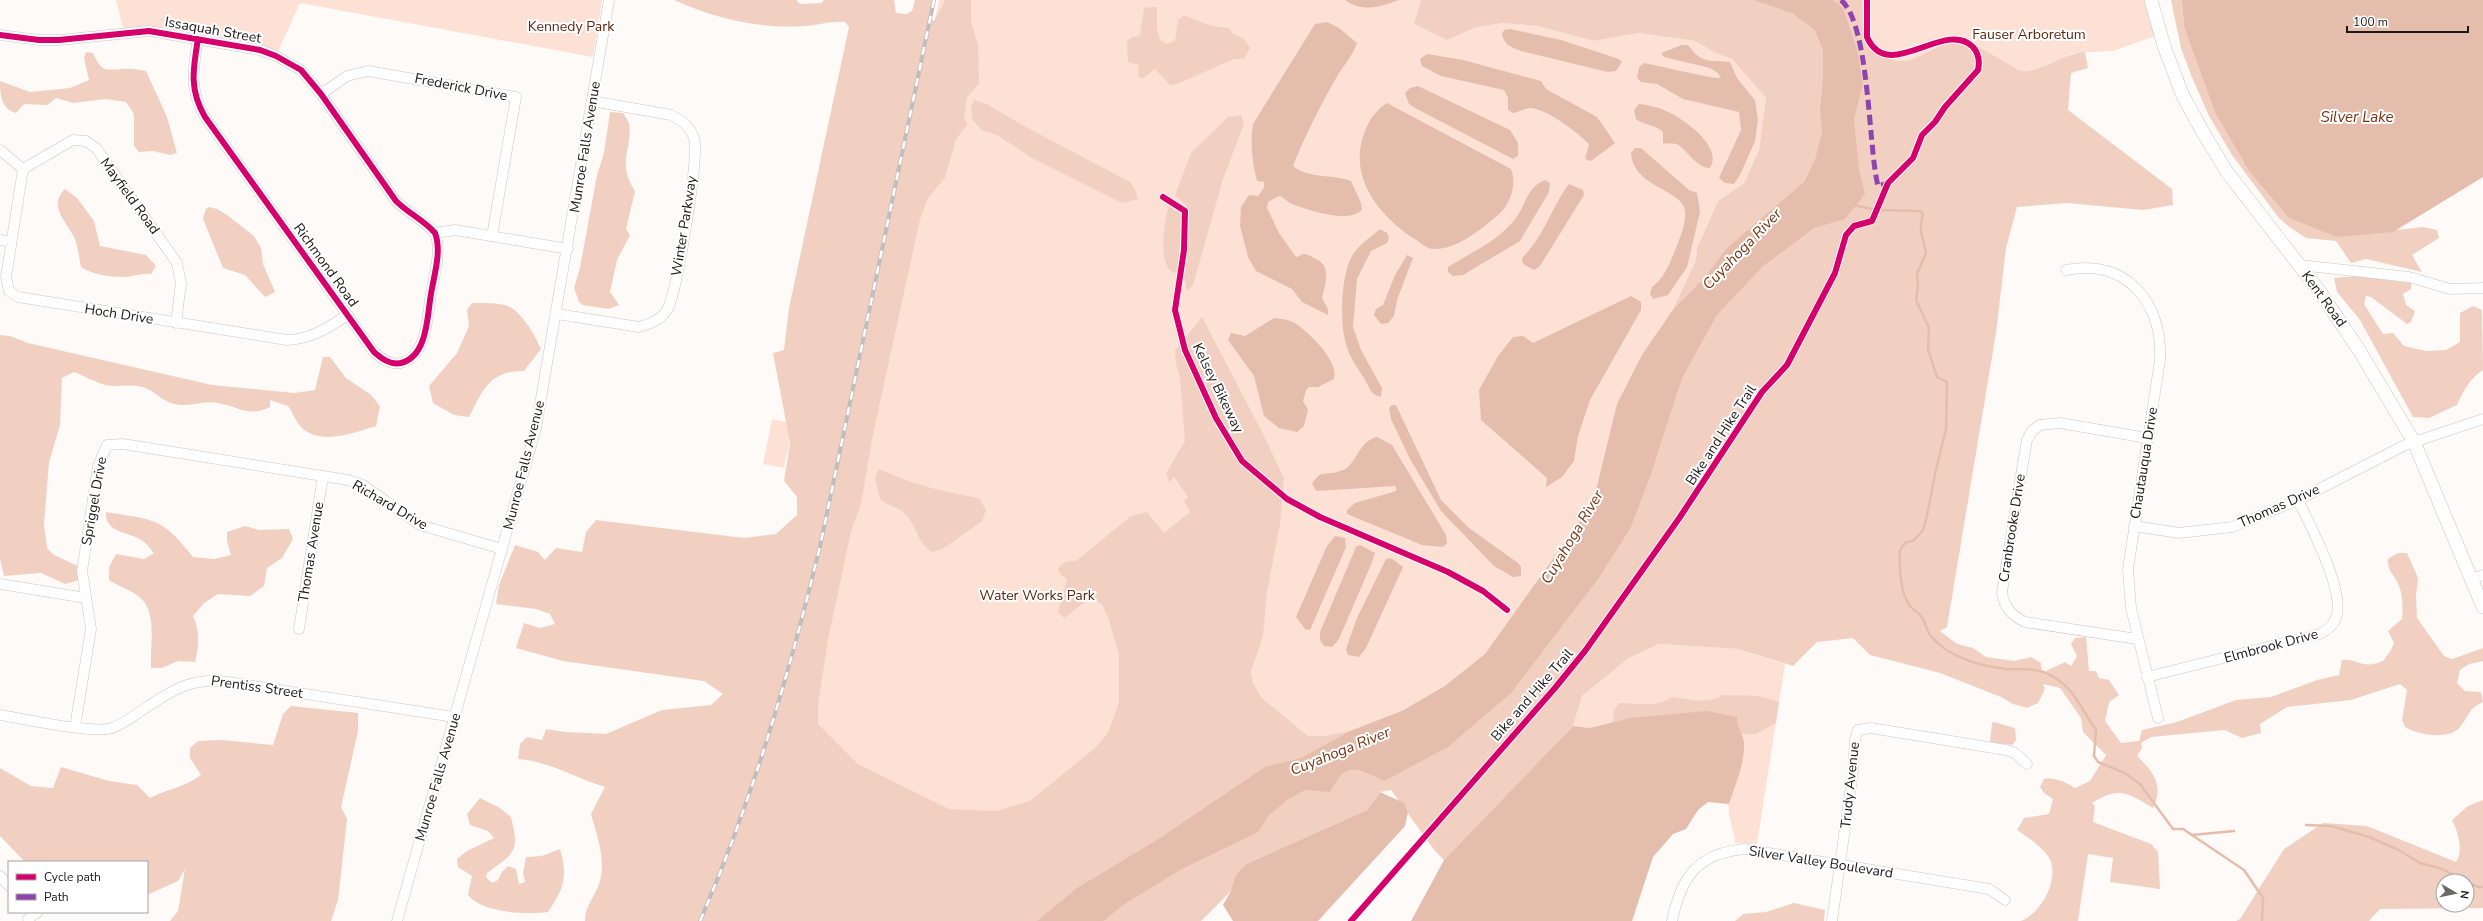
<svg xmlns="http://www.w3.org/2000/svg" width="2483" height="921" font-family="'Nunito Sans',sans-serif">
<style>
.green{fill:#fde1d5}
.forest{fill:#f1d0c2;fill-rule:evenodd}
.water{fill:#e5bdac}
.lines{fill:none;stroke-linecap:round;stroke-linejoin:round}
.stream{stroke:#e5bdac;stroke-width:2.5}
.minor-casing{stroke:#c9c7c5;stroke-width:11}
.major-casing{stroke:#c9c7c5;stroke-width:14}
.minor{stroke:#fffefe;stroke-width:10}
.major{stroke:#fffefe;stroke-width:13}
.rail-casing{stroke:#bfbebe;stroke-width:4}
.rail{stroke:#fff;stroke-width:2.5;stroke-dasharray:8;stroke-linecap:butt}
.quiet{stroke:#8e44ad;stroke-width:5;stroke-dasharray:10 5;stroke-linecap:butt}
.cycleway-casing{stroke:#fff;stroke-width:8}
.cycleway{stroke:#d6006c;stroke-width:6}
.labels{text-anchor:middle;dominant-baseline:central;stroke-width:4;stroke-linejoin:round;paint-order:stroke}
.park-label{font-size:14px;fill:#5b270f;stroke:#fff}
.street-label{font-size:14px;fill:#1b1817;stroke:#fff}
.water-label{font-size:15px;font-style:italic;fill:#773312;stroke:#fff}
</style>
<rect width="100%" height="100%" fill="#fdfaf8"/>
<!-- green -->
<g class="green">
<polygon points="116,0 602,0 593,57 300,3 276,56 124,32"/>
<path d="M939,0H1345C1366,15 1376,4 1399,0C1406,0 1414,0 1421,0L1414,24L1447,40L1477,27L1503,23L1537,26L1594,41L1639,33L1695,41L1716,53L1732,59L1766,98L1759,150L1744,183L1718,201L1697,248L1696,260L1672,311L1642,355L1617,404L1593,503L1485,654L1445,686L1402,711L1350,731L1324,736H1308L1262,698L1253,683L1250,661L1107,828L757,787L826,540Z"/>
<path d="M1862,0H2147L2155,36L2113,51L2073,53L2032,72L2021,71L1979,48L1970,41C1960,42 1949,43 1940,46C1932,50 1916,59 1909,60C1895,64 1871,54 1865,40C1861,28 1864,12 1862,0Z"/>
<polygon points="772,419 793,424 784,468 763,464"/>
<path d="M1659,644L1738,649L1785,664L1757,844L1735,843C1734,831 1727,814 1729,803C1734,774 1753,760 1737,728L1629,718L1590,728L1573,726L1582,696L1629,658Z"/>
</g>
<!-- forest -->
<g class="forest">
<path d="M674,0H796L800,4L821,3L824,0H894L896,13L906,14L912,11L915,0H934L930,19L934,21L945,0H971V21L978,45L979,84L967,97L964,119L968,124L956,139L945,178L928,198L920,219L872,439L861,504L851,531L828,640L818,705V724L858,764L949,809L996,811L1030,801L1095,748L1108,733L1119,702V655L1109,620L1102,604L1089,599L1064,618L1058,612L1067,579L1061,575L1058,569C1062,562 1068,560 1076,561L1131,516L1147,512L1164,533L1190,512L1184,501L1188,497L1174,477L1169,482L1166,473L1185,441L1180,378L1176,364L1175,351L1202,317L1263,434L1284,478L1280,524L1267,592L1263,636L1251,671L1253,683L1262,698L1308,736H1324L1350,731L1402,711L1445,686L1485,654L1593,503L1617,404L1642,355L1672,311L1696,260L1697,248L1718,201L1744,183L1759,150L1766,98L1732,59L1716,53L1695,41L1639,33L1594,41L1537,26L1503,23L1477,27L1447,40L1414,24L1421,0H1862C1864,12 1861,28 1865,40C1871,54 1895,64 1909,60C1915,59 1932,50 1939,46C1948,43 1954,44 1961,37L2021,71C2043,73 2061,53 2085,52L2088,68L2071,73L2068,110L2172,189L2173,205L2143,210L2067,203L2017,207L2006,248L1996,333L1947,627L1940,631L1957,644L1973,648L1986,657L2014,661L2031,657L2041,663L2042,673L2065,662L2071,666L2077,656L2071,644L2075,638L2086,637L2089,671H2096L2099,678L2109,680L2119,695L2109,702L2105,721L2121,743L2139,741L2142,730L2177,722L2236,700L2271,697L2317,680L2339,675L2342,660C2358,658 2361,670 2383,661L2391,650L2394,643L2388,631L2402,619C2403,608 2403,594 2398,584C2394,574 2387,571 2388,559L2398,553H2407L2418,578L2416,596L2417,618L2444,656L2452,659L2483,648V661L2469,664L2460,670L2457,683L2465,691L2481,692L2483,702C2468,709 2470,714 2461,726C2450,741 2418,735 2405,727L2402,720L2407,690L2400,684L2351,700L2287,707L2260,724L2261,733L2242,738L2225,730L2151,737L2141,743L2142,748L2137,756C2154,772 2164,786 2153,808C2127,793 2120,786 2092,803L2095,806L2093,822L2151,844L2158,852L2160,889L2110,882L2113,858L2088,854L2078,921H2021C2041,914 2062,876 2048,856C2040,845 2027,837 2017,830L2024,818L2049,814L2053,799L2044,793L2040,787L2044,779C2054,777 2066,782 2075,788L2090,781L2106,755L2083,732L2081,718L2060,688L2043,684L2045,689L2038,703L2027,708L2013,704L2001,697L1940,673L1870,655L1853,638L1817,642L1793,666L1738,649L1659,644L1629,658L1582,696L1573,726L1444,860L1435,851L1391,790L1380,792L1367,810L1246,864L1235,876L1231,891L1201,921H585C584,908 595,896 599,884C607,861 597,836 591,814L605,787C575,778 549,761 518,759L520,744L527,737L542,740L546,729L566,732L606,734L662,710L711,705L723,694L704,681L563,661L516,648L524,623L540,628L555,624L550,614L536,609L496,604L499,585L515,545L538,552L545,560L556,548L582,552L586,532L596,520L744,538L776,534L797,515V497L784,481L790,443L773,353L784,350L789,308L849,27L845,22C829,21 820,25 806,26C759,29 716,19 674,0Z"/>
<polygon points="2171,0 2182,0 2184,26 2337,237 2423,227 2437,230 2439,238 2412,255 2422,272 2366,259 2351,263 2336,241 2306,238 2288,226 2278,217 2232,155 2209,116 2191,75 2181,48"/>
<path d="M1153,7H1157V29L1160,40L1166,44L1175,41L1178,20L1184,15C1202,22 1210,27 1229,28L1233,34L1243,38L1250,48L1244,59H1234L1177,84L1170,85L1155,69L1142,79L1138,76L1139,65L1128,62L1127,43L1130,38L1140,35L1144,8Z"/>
<path d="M86,52L93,53C102,72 103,70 123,69C130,68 138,70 146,71L167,117L177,153L170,155L153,151L139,152L134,146V114L126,102L106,99L73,103L56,98L47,105L24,104L16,113C1,109 0,94 0,81L30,92L70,88L89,80L84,58Z"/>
<polygon points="974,100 987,104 1024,126 1130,182 1135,189 1138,199 1122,203 1032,158 997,135 982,130 972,119 971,107"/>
<path d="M610,112L623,113L629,123C633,150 616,162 635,191L626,229L630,235L617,260L610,292L619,305L608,309L583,305L579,302L574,288L580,268L597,175L604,153Z"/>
<polygon points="1241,115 1244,124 1223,179 1193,285 1187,291 1184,276 1187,206 1175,195 1191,153 1228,117"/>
<path d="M65,189L77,198L94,221L100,246L146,255L156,266L151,274C141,273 133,277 123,277C110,277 91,274 81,267C79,258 78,247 75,239C67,222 47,206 65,189Z"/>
<path d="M1169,206L1181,214L1183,221L1177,272L1174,273C1157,265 1164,221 1169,206Z"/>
<polygon points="209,207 217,209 227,215 254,236 261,248 263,264 275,292 265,297 245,275 223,268 203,219 206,209"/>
<path d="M2357,276L2411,283V289L2403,294L2406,305L2415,311L2411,322L2407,324L2371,297L2366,296L2364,304L2383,334L2393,333L2404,346L2426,351L2446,350L2460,342V313L2473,306L2482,310L2483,370C2470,378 2463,391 2457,405L2429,418L2413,417L2360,320L2337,292L2334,278Z"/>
<path d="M472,303C482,303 503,302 512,308C525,318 535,335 541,349L524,371C489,371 483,390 469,417L454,415L433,403L429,386L457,353L469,326L467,310Z"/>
<path d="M0,335L10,336L28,343L212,385L294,393L315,390L323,357H330L346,378L371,395L380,406L376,426C354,433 320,446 301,427C295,421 293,412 288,406L270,400V407C247,418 239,406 217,403C204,400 193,406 180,405C166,404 159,395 148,389C134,382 119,388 105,385C95,382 84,376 74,372L62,378L60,425L49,462L44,524L47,548L54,555L82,568L83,579L65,584L41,573L4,576L0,559Z"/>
<path d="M879,469C911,484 944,492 979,498L986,510L982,521L944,548L933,552C918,544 918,530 908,517C901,507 889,507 880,499L875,477Z"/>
<path d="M106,512C154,520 162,517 193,557L214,559L231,555L227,541V532L245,526L259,530L289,529L293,539L282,558L267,568L264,586L250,596L218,594L204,603L193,616C200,630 199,647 195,662L178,661L162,668H151C150,649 156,620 145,603C138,592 119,587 109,580V567L116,554L144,559L154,553C151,550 147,544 143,541C128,531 105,534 106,512Z"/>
<path d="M1723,695C1741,696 1763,693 1779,703L1776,723L1756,734H1740L1737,728L1629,718L1613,722L1614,711L1619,703C1638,703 1657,708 1672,697C1690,699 1707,705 1723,695Z"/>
<path d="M291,706L358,713V731L341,807L347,819L338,900L331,921H170L178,911L185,869L178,881L147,895V862H25L0,836V768L31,786L53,788L61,767L109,781L137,785L150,798C170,788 183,788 201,775L190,758V748L198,741L222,740L273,745L283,714Z"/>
<polygon points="1994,722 2015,728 2016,740 2012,745 1990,742 1992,723"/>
<path d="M480,798L500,808L511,817C520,853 514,853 487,873L486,877L492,883L498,880L502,872L508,866L516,869L519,884L525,882L523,873L526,857L542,856L560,849C568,877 564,888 548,912C527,915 482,913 468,895L472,876L458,867L457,859L467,851L494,838L488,831L470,825L467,814Z"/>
<path d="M2483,800V908L2380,909L2369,921H2236L2240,919L2284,849L2323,823L2367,826L2456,862C2464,850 2458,832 2452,820L2468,806ZM2443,881H2467V905H2443Z"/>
<polygon points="1794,903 1825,910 1824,921 1735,921 1743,914 1766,912"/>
</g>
<!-- water -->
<g class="water">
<path d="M1345,0H1399C1379,7 1363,13 1345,0Z"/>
<path d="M1754,0H1833L1843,8L1857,49L1863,84L1854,119L1859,170L1865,194L1845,219L1814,228L1762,267L1717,315L1682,378L1651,474L1631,527L1598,579L1511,693L1448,747L1384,781C1354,767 1347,761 1330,792L1305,790L1287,800L1269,815L1258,832L1182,869L1126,903L1103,921H1037L1077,888L1160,838L1265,767L1301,758L1350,731L1402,711L1445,686L1485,654L1593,503L1617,404L1642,355L1672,311L1705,277L1727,248L1804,182L1815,160L1822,132L1820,109L1823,81V50L1815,30L1792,13Z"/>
<polygon points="2182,0 2483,0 2483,177 2393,232 2337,237 2289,218 2249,171 2215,112 2184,26"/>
<path d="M1327,22L1339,28L1357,43C1353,56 1342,67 1335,80C1319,108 1305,136 1293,166C1308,179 1333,174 1351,181L1361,203L1362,210C1348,224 1308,210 1292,204C1287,202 1284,197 1279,196L1268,202L1267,208L1279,233L1296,257C1300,257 1300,254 1304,254C1308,254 1312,257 1316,259C1332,266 1325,285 1322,298L1328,309V315L1302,302L1292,289L1256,271L1248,257L1240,226L1241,207L1249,195L1258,196L1264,188V182L1257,181C1252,162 1250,143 1253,124L1315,24Z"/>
<path d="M1510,29L1561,40L1619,59L1622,62L1616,71L1608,72L1521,51C1511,47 1504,45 1502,34L1504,30Z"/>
<path d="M1682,45H1688C1702,64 1709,60 1730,62L1737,78L1755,100L1758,120L1755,141L1740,175L1734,184L1725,183L1719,178L1741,130L1739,112L1683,99L1657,84L1641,82L1637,78L1639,67L1644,63C1656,65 1716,80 1721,78L1718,73L1710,68L1664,57L1661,53Z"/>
<path d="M1427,54L1463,60L1541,81L1546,89L1597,117L1615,143L1591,161L1585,159L1589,144C1577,132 1548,110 1531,108C1525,108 1520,112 1513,113L1508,110V98L1504,90L1441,76L1422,66L1420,59Z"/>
<polygon points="1418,86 1510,130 1518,143 1518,156 1513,159 1415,108 1409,104 1405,93 1410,88"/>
<path d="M1387,103L1511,169C1517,184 1511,204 1498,215C1480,230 1458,249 1434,249C1426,249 1420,242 1413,238C1378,215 1347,175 1365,131C1369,120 1376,110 1387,103Z"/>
<path d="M1639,104C1648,105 1658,107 1666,111C1683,118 1724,147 1710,168C1697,169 1684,146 1676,144C1672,143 1668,144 1663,143V132C1655,124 1645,126 1636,119L1634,110Z"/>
<path d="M1635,148H1641L1689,190L1697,193L1700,212L1687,267L1668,295L1653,299L1650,294L1652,287C1665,278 1670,262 1676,248C1680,238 1687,221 1685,210C1681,189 1633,187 1631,153Z"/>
<path d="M1545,180L1550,183L1549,192L1520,241L1463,275L1453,276L1448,272V267C1470,253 1500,240 1516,218C1526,204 1527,187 1545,180Z"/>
<path d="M1569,184L1583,190L1584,195L1540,266L1534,270L1523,264L1522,258C1545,235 1551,208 1569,184Z"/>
<path d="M1380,229L1387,233L1389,238L1387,243L1371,251L1357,279L1353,327L1361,350L1382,388L1381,397C1370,395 1369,386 1364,378C1356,366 1348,355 1345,340C1340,320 1341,275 1352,256C1359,244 1370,238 1380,229Z"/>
<polygon points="1407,255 1413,258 1397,300 1394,316 1388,323 1381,324 1374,315 1376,309 1383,305 1395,275"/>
<polygon points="1631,296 1641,302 1641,310 1590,400 1578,436 1574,461 1562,477 1546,487 1547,478 1481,420 1479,390 1498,356 1513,337 1523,336 1533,343"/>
<path d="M1274,318C1281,319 1288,319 1295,323C1309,333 1339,360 1334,379L1318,387H1309L1306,390L1303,401L1308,410L1304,426L1297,432L1279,428L1264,416L1254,376L1228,340L1231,333L1245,336Z"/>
<polygon points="1392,405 1396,405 1441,500 1469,528 1518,563 1521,567 1521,576 1513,577 1494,566 1441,511 1410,459 1391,419 1389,408"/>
<path d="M1377,437L1392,445L1446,535L1447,543L1443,547L1422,545L1347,514V510L1355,503L1393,492L1397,490L1395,486L1316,491L1312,483L1319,475C1328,472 1342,474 1349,466C1359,455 1361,441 1377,437Z"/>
<polygon points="1335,536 1345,538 1346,547 1310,630 1305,629 1296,617 1327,546"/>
<polygon points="1360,545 1375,553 1373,560 1339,639 1332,647 1324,646 1320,640 1320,632 1356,547"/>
<polygon points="1391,558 1403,567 1366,648 1359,657 1348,655 1346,649 1357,618 1386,559"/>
<path d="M1707,711L1737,717C1737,729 1744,736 1744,743C1745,764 1735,785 1729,804L1708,802L1698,810L1686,829L1673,834L1653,857L1632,921H1411L1444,860L1573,726L1590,728L1629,718Z"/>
<polygon points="1380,792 1404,803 1408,812 1405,826 1318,921 1233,921 1223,905 1231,891 1235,876 1246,864 1367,810"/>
</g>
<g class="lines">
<!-- stream -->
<g class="stream">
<polyline points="1853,205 1872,209"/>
<path d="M1881,210L1920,211L1923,214C1918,232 1923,236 1926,253L1917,274L1918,285L1916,300L1929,328L1928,349L1935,371L1937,377L1947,382L1946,429L1935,474L1927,516L1923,530L1914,540L1905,543L1900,550C1899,566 1900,593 1910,606C1914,611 1920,613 1923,619C1926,624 1926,630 1930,635C1947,657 1980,666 2006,669C2021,670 2035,667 2048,674C2075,687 2080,708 2096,730L2094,756L2098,762L2125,773L2140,784L2173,829H2183L2244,870L2263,898L2262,921"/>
<polyline points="2306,825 2331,826 2369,837 2397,849 2420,863 2442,869 2478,887 2483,887"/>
<polyline points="2192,835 2234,831"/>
</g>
<defs>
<g id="minor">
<path d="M0,35L39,40H59L149,31L260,50L276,56L301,70L321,94L396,201C409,214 424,220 435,233C442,251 434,275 431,294C427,316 428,356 401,363C390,365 382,359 374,352L205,117C189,90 193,69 198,39"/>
<polyline points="321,94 347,76 368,71 516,97 492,236"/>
<polyline points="0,150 23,169"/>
<path d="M23,169L6,277L9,291L18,297L287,340C312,339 327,328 348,315"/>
<polyline points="23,169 73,140 86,141 96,148 177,263 181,283 176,323"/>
<polyline points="435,233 455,230 568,249"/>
<polyline points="0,240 11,242"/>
<polyline points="2299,265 2409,277 2450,289 2483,288"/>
<path d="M2066,270C2126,258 2163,302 2160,360L2128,569L2131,608L2158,718"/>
<path d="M557,314L639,327C650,324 661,320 667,310C677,294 700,154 694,138C690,126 682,121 671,115L592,101"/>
<polyline points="2134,526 2179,533 2232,527 2298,500 2405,445 2483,419"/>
<polyline points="2472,579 2483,575"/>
<polyline points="0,584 86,598"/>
<polyline points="299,629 323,476"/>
<path d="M2137,639L2025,622C2011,615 2004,607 2002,592L2022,469L2027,440L2032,431L2040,425L2060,423L2147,438"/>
<path d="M2147,677L2320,634C2329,629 2335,624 2337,614C2343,587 2310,525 2298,500"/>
<path d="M0,715C24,719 92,734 112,728C123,724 132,717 141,711C172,690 190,677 228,682L454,717"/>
<polyline points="75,727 91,629 82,571 98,466 107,445 123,444 348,480 363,485 420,525 502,549"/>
<polyline points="0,876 9,886"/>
<polyline points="28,919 38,912"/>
<polyline points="397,921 536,428 609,0"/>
<path d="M1672,921C1681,878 1696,854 1744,849L1989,889L2005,900"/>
<polyline points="1832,921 1853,771 1855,739 1858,730 1871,728 2006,750 2015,753 2027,764"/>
</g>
<polyline id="major" points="2151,0 2164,46 2183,96 2204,134 2227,172 2320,292 2359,350 2414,442 2483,607"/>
</defs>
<!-- minor casing -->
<use href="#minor" class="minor-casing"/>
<!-- major casing -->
<use href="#major" class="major-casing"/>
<!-- minor -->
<use href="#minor" class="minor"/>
<!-- major -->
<use href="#major" class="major"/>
<defs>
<path id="rail" d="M700,921C753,799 790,671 821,542L934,0"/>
</defs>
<!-- rail casing -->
<use href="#rail" class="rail-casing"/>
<!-- rail -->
<use href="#rail" class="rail"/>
<!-- quiet -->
<path class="quiet" d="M1841,0C1870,25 1868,146 1878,186L1888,183"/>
<defs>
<g id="cycleway">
<path d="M0,35L39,40H59L149,31L260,50L276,56L301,70L321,94L396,201C409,214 424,220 435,233C442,251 434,275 431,294C427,316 428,356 401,363C390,365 382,359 374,352L205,117C189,90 193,69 198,39"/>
<polyline points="1163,197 1185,211 1184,250 1175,310 1185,350 1216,418 1242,461 1287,499 1320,517 1448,572 1483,591 1507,610"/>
<path d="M1351,921L1555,688L1585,651L1680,517L1762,392L1787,365L1835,273L1846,235L1854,226L1872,221L1888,183L1913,158L1922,135L1935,122L1945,107L1978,70C1980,61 1979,54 1973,47C1945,18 1888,85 1867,37V0"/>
</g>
</defs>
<!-- cycleway casing -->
<use href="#cycleway" class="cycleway-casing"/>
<!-- cycleway -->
<use href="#cycleway" class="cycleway"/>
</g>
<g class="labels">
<!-- park labels -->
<g class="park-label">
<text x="571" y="26">Kennedy Park</text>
<text x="2029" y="34">Fauser Arboretum</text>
<text x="1037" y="595">Water Works Park</text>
</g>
<!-- street labels -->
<g class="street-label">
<text transform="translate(213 30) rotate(10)">Issaquah Street</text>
<text transform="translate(461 87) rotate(11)">Frederick Drive</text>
<text transform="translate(585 147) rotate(-81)">Munroe Falls Avenue</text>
<text transform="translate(130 196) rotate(54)">Mayfield Road</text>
<text transform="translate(684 226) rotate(-81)">Winter Parkway</text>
<text transform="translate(326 265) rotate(54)">Richmond Road</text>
<text transform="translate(2324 299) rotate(54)">Kent Road</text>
<text transform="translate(119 314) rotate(9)">Hoch Drive</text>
<text transform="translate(1218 388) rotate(64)">Kelsey Bikeway</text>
<text transform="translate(1721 435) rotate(-57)">Bike and Hike Trail</text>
<text transform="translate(2144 463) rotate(-81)">Chautauqua Drive</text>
<text transform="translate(524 465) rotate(-76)">Munroe Falls Avenue</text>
<text transform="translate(94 501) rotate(-80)">Spriggel Drive</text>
<text transform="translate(390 505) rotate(30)">Richard Drive</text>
<text transform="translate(2279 506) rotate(-24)">Thomas Drive</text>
<text transform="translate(2012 528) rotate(-81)">Cranbrooke Drive</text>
<text transform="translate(311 552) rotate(-81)">Thomas Avenue</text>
<text transform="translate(2271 646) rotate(-15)">Elmbrook Drive</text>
<text transform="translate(257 687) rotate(8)">Prentiss Street</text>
<text transform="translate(1532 695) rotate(-49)">Bike and Hike Trail</text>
<text transform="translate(438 777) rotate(-74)">Munroe Falls Avenue</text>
<text transform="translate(1850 785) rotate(-84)">Trudy Avenue</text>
<text transform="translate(1821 862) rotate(9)">Silver Valley Boulevard</text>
</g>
<!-- water labels -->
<g class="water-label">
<text x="2357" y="117">Silver Lake</text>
<text transform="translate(1742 249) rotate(-46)">Cuyahoga River</text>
<text transform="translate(1572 537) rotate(-59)">Cuyahoga River</text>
<text transform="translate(1340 751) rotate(-22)">Cuyahoga River</text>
</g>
</g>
<!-- legend -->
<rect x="8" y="861" width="140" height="52" fill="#ffffff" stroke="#a4a3a2"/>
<rect x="16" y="874" width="20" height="6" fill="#d6006c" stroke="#a4a3a2"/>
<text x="44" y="881" font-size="12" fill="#1b1817">Cycle path</text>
<rect x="16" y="894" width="20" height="6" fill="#8e44ad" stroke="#a4a3a2"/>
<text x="44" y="901" font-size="12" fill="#1b1817">Path</text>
<!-- north arrow -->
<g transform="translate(2455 893) rotate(99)"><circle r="19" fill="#ffffff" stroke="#a4a3a2"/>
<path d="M0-3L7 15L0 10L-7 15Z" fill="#6a6766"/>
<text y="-6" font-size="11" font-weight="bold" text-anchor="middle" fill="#1b1817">N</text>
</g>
<!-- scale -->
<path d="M2347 26v6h121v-6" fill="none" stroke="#1b1817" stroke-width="2"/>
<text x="2353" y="26" font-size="12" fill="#1b1817" stroke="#ffffff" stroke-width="3" paint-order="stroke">100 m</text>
</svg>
